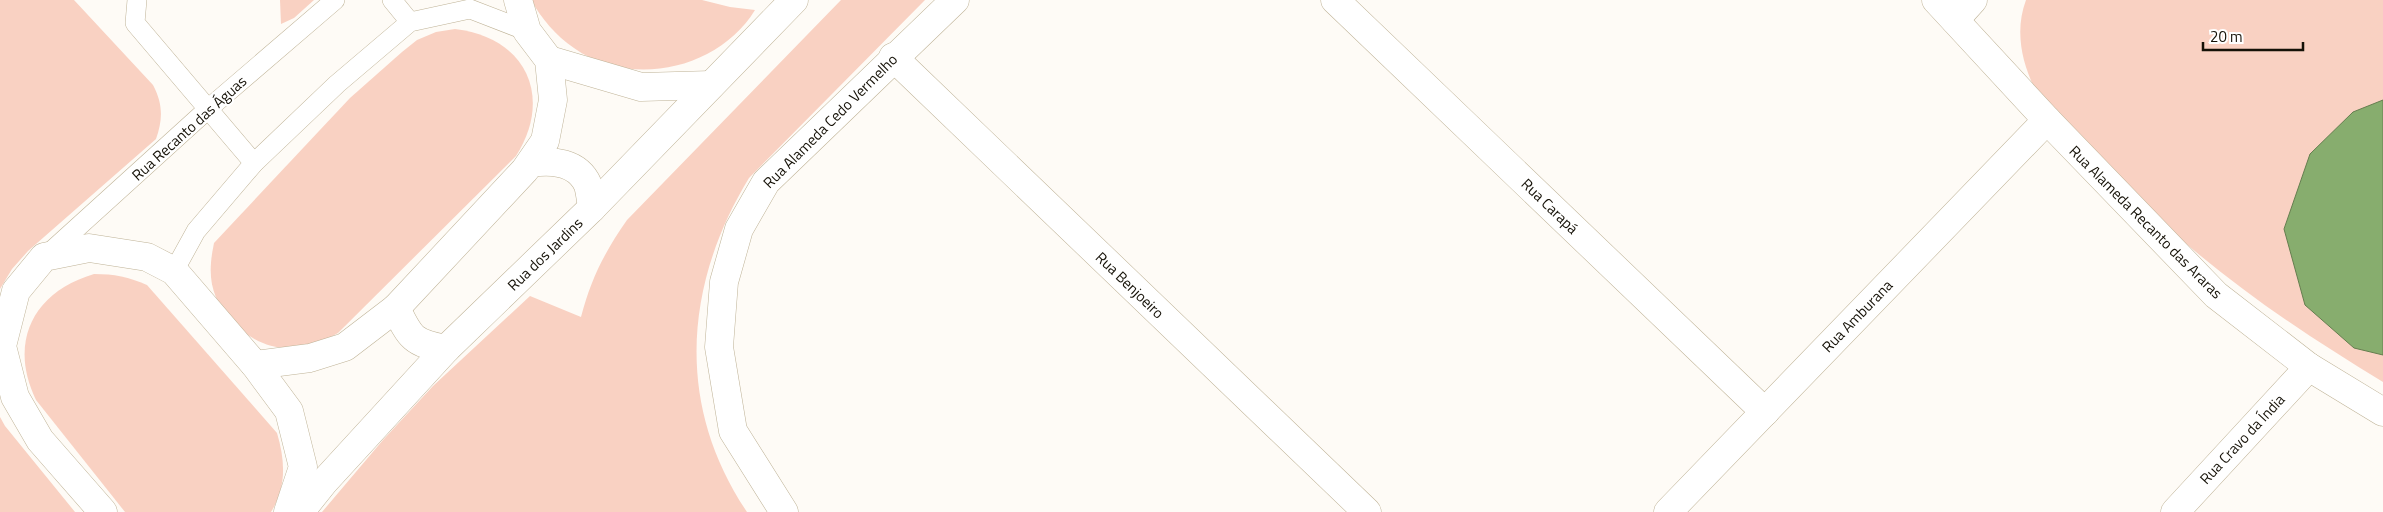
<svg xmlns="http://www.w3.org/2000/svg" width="2383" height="512" font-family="'Titillium Web',sans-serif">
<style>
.green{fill:#f9d1c2}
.water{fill:#87ad6e;stroke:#657e4f}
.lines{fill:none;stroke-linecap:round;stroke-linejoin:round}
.lane-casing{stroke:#bfb397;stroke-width:20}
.street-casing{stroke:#bfb397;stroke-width:29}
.lane{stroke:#fff;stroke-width:19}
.street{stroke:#fff;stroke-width:28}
.labels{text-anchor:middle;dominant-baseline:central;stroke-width:4.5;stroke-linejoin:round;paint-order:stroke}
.street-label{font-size:15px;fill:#151107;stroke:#fff}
</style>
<rect width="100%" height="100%" fill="#fefbf6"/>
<!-- green -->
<g class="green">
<path d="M0,0H74L153,85C163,104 163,119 156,139L28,251L12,269L0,289Z"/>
<polygon points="280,0 314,0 294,18 281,24"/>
<path d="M531,0H702L730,7L755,10C719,69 631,89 574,48C555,35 542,19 531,0Z"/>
<path d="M841,0H925L749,178C684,285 675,405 747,512H322L383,440L433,386L530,296L581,317C591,279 604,253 627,220Z"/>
<path d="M2026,0H2383V382C2294,328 2205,268 2132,193C2099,158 2067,122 2034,87C2021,60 2015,29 2026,0Z"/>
<path d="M455,29C525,37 554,96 516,156L338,333C301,354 265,355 234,323C210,298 207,276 214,243L350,98L402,52L417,40L436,32Z"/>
<path d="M94,274C114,274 129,277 147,285L277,433C285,460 287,487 271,512H125L36,400C8,342 33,292 94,274Z"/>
<polygon points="0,417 5,426 75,512 0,512"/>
</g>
<!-- water -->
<polygon class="water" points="2383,100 2383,355 2354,348 2305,305 2284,229 2310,154 2353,112"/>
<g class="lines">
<defs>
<g id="lane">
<polyline points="137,0 135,23 254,163"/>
<polyline points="392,0 410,22"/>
<polyline points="47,255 208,109 335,0"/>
<polyline points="174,271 196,231 254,163 337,84 410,22 470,9 527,31"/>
</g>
<g id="street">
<polyline points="1335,0 1765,412"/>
<polyline points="1936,0 2047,120 2216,295 2309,367 2383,412"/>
<polyline points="1955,20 1973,0"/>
<polyline points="893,57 1367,512"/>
<polyline points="549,60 641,87 711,85"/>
<path d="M531,163C552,160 578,162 588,185C590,192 591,201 592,208"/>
<path d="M396,308C410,338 413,343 446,349"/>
<polyline points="255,365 310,358 345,347 396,308 525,170 545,141 553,100 549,60 527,31 518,0"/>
<polyline points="103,512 40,440 15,397 2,346 16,291 44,257 89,248 147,257 174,271 255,365 289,411 303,467 288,512"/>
<polyline points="300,512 324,482 446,349 592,208 794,0"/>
<polyline points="784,512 733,431 719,347 724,282 739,229 766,182 955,0"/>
<polyline points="1668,512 2047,120"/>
<polyline points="2175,512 2309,367"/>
</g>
</defs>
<!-- lane casing -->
<use href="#lane" class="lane-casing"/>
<!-- street casing -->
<use href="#street" class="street-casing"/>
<!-- lane -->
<use href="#lane" class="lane"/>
<!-- street -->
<use href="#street" class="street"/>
</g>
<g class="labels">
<!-- street labels -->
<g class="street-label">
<text transform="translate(830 121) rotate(-45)">Rua Alameda Cedo Vermelho</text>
<text transform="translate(189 128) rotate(-42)">Rua Recanto das Águas</text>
<text transform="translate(1550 206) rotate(44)">Rua Carapá</text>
<text transform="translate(2146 222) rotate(45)">Rua Alameda Recanto das Araras</text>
<text transform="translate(545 254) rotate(-44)">Rua dos Jardins</text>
<text transform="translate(1130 285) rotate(44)">Rua Benjoeiro</text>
<text transform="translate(1857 316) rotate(-46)">Rua Amburana</text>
<text transform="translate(2242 439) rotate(-47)">Rua Cravo da Índia</text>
</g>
</g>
<!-- scale -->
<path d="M2203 42v8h100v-8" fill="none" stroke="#151107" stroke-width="2.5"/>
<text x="2210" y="42" font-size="15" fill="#151107" stroke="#ffffff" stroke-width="4" paint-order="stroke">20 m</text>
</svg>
